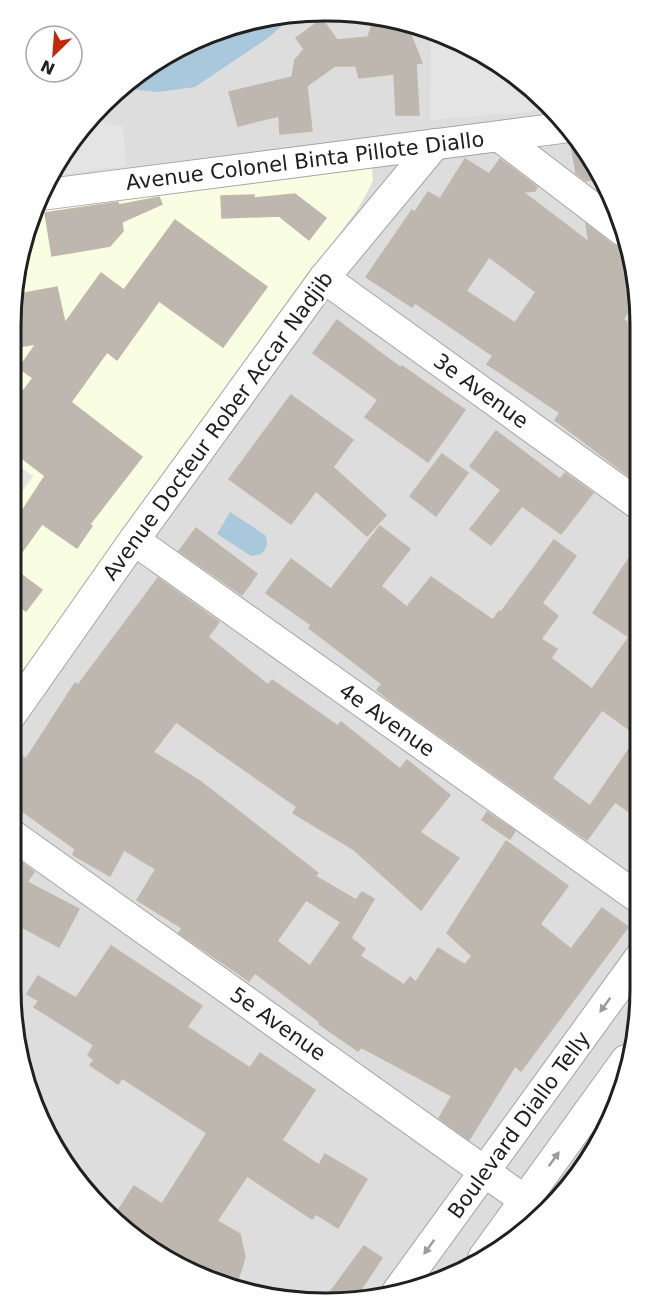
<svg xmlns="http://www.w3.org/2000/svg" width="651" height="1314" font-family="'DejaVu Sans',sans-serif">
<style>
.residential{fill:#dedddd}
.education{fill:#f9fde2}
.parking{fill:#e4e4e4}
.water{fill:#a9c8db}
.building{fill:#bdb7b0;stroke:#c1b7aa;stroke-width:1.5;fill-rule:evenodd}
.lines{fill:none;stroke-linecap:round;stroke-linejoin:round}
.minor-casing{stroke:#a4a4a4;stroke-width:32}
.minor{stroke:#fff;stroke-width:30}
.oneway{fill:#9b9b9b}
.labels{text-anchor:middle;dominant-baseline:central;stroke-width:6;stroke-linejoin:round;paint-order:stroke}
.street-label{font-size:21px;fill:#202020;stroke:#fff}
.rim{fill:none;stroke:#202020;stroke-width:3}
</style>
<rect width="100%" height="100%" fill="#f0eee6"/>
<!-- residential -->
<polygon class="residential" points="346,11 465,43 533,88 576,134 616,205 638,284 640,1009 608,1128 548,1211 465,1271 366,1301 264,1297 151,1251 76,1181 27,1090 11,988 11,305 43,186 118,89 268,38 290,19"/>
<!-- education -->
<polygon class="education" points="372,168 373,181 359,207 11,688 11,305 38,204 122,190"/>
<!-- parking -->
<g class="parking">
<polygon points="431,34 465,43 533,88 552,108 517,113 430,120"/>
<polygon points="93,121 123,126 126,166 51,176"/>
<polygon points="11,460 33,476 11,507"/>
</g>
<!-- water -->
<g class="water">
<polygon points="290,19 268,38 195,87 158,92 119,88 224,27"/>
<path d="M230,512L265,535C269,542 267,549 261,554L252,556L248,554L217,534Z"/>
</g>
<!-- building -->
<g class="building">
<polygon points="322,19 337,40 368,37 374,19 408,28 422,63 416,64 419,115 396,115 394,74 359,78 356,66 335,66 307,86 312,131 280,134 279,116 238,126 229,92 292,77 295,60 304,49 296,38"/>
<polygon points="579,141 601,178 586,181 576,173 571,144"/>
<path d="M465,159L489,174L500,159L537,187L535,191L523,192L589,242L586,224L613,245L620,248L628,247L638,284V298L623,319L638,330V483L555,420L560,413L487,364L493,356L415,303L412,307L366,277L412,210L415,212L428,192L440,199ZM489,257L536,292L515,323L466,291Z"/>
<polygon points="295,194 326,218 309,240 279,216 222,218 221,196 254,195 254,198"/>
<polygon points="159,197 162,204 122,222 123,231 110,246 52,256 45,213 118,202 119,205"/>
<polygon points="175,220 267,287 223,347 159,301 117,360 107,352 71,402 142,457 90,524 92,526 77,548 42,524 11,567 11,528 45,476 11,450 11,407 33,378 19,368 36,344 11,348 11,305 14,295 57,287 65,323 101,273 124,290"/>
<polygon points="337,320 401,368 402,366 465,410 428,462 365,417 378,400 313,353"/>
<polygon points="291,395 353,440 333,467 386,515 367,536 316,491 291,524 229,479"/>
<polygon points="496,431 560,479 565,473 593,493 561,534 522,506 491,545 470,529 501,490 470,466"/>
<polygon points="442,454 468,473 436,516 410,496"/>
<path d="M380,526L410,549L381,586L407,607L431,577L493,620L499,611L501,612L554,540L576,556L542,603L558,616L541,639L557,649L551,658L592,689L629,637L593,613L639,543V819L615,802L587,840L392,702L377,690L382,684L309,628L311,625L266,593L291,559L331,589ZM602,710L638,736L590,806L552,778Z"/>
<polygon points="196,528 257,574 242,595 179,551"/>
<polygon points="11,567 42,590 26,611 11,600"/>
<path d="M158,578L219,622L208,637L268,685L272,680L338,726L341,722L400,769L407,760L450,795L420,832L459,858L421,910L353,849L293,813L297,807L176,722L153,752L200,781L318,873L315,876L356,900L362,892L374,899L351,938L365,949L360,956L404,985L410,977L416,982L438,948L465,965L472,956L447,933L506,841L568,886L540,924L571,949L602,908L628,927L521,1071L515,1066L469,1140L439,1118L452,1096L361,1047L358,1051L319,1024L320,1022L255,973L249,981L179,933L182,928L137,900L156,869L124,850L110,876L73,855L75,849L11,803V769L20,755L26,759L75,683L78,685ZM306,900L341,922L310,966L277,941Z"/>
<polygon points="487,812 515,831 510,839 482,820"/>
<polygon points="11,855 34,872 27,882 79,909 59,947 14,923 20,911 11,905"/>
<polygon points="111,946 202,1006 187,1027 250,1068 260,1053 315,1090 282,1140 319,1165 325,1154 367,1179 338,1228 316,1214 312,1219 247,1176 217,1221 240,1234 245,1257 236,1286 151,1251 114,1217 134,1186 162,1204 207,1133 122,1078 118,1084 90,1065 94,1060 88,1055 94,1045 34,1007 39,1001 27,994 38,976 76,998"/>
<polygon points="364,1246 382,1258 354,1300 325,1299"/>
</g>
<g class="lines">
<defs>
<g id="minor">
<polyline points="500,137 623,231"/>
<polyline points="41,195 569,127"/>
<polyline points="324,278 638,504"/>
<polyline points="134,540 640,899"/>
<polyline points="11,715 134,540 324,278 435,144"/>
<polyline points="11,834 544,1214"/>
<polyline points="483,1258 626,1060"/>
<polyline points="397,1292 640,957"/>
</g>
</defs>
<!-- minor casing -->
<use href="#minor" class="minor-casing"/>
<!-- minor -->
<use href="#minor" class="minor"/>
</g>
<!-- one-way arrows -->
<defs><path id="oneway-solid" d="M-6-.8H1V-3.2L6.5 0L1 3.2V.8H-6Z" transform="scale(1.5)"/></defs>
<g class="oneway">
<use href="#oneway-solid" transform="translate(605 1005) rotate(126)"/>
<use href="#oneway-solid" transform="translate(554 1159) rotate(-54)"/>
<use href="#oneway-solid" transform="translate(429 1247) rotate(126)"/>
</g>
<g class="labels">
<!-- street labels -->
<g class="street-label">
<text transform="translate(305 161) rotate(-7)">Avenue Colonel Binta Pillote Diallo</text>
<text transform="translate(481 391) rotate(36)">3e Avenue</text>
<text transform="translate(218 426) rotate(-54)">Avenue Docteur Rober Accar Nadjib</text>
<text transform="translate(387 720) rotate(35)">4e Avenue</text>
<text transform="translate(278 1024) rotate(35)">5e Avenue</text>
<text transform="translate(519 1125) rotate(-54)">Boulevard Diallo Telly</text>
</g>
</g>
<!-- crop -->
<path d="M0 0H651V1314H0ZM325 21H326A304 304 0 0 1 630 325V989A304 304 0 0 1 326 1293H325A304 304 0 0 1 21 989V325A304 304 0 0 1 325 21Z" fill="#fff" fill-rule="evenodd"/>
<path class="rim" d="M325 21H326A304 304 0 0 1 630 325V989A304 304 0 0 1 326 1293H325A304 304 0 0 1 21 989V325A304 304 0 0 1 325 21Z"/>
<!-- north arrow -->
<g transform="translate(54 54) rotate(205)"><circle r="28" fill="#ffffff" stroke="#a6a6a6" stroke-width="1.5"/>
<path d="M0-4.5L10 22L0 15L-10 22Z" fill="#c4280b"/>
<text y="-9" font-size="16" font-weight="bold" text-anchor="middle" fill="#202020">N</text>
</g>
</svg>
